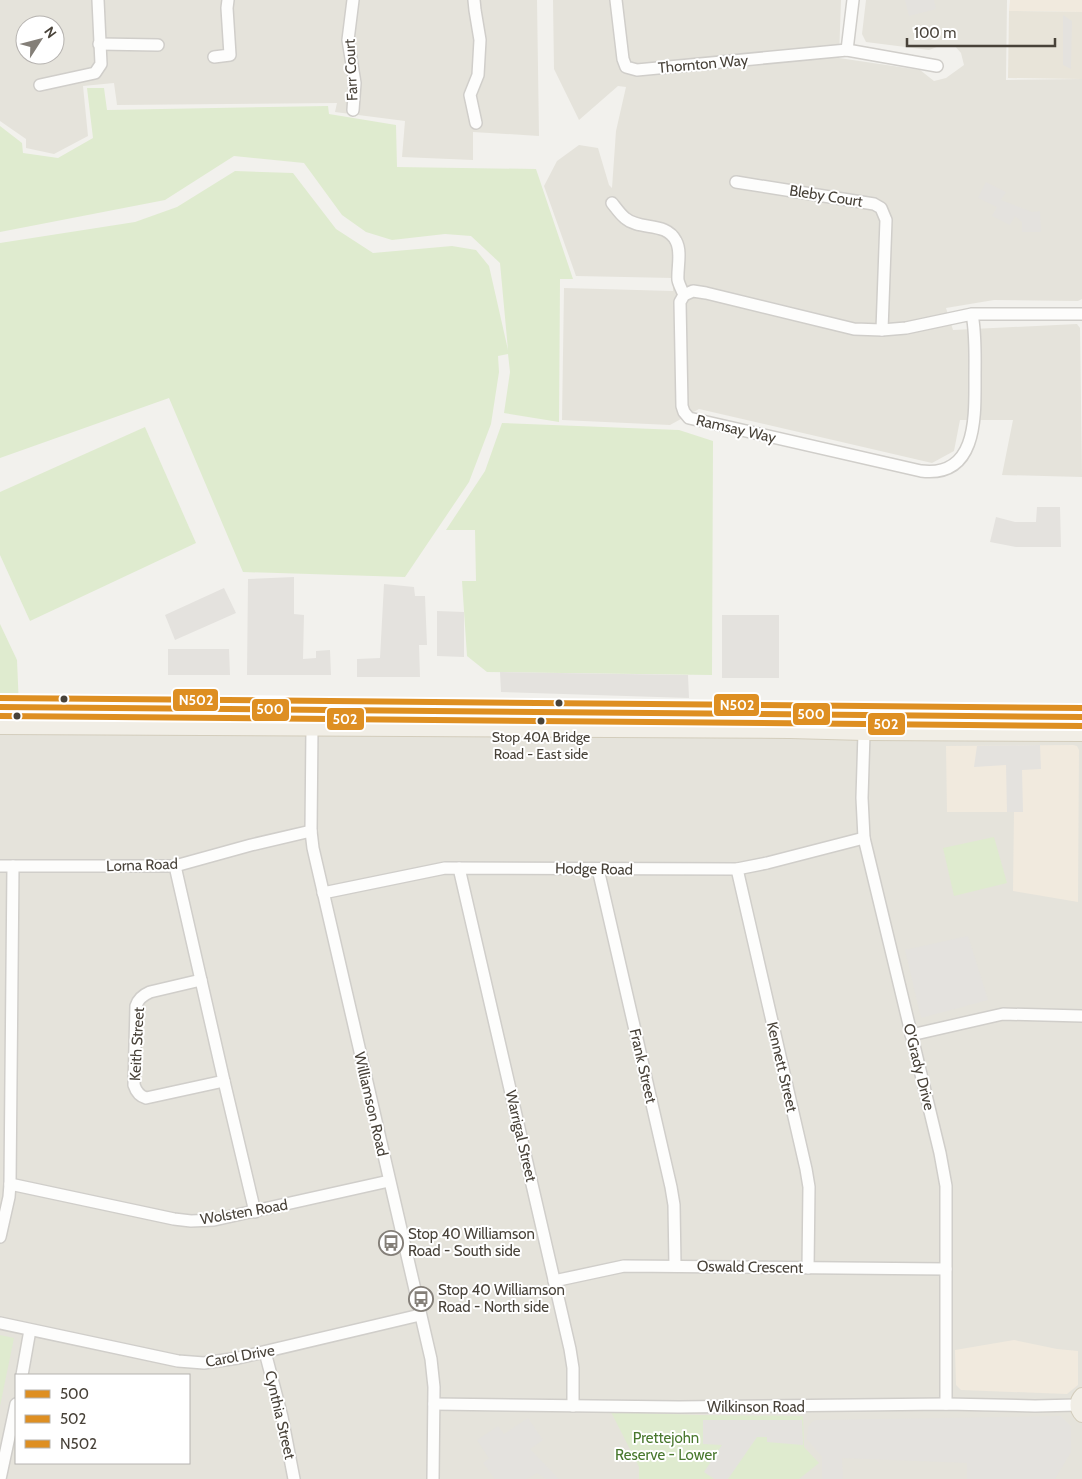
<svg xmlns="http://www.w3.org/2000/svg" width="1082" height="1479" font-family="Cabin,sans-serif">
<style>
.residential{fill:#e5e3db;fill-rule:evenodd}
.commercial{fill:#f1eade}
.education{fill:#e8e4d9}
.green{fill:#dfebcf}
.parking{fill:#e4e2de}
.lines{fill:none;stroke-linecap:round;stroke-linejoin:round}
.minor-casing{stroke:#d0ceca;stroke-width:14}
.major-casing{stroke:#d3cdbc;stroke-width:16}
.minor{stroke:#fdfdfc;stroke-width:11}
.major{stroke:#f1eee6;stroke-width:14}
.bus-1-casing{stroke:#fff;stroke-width:10}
.bus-2-casing{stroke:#fff;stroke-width:10}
.bus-3-casing{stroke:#fff;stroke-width:10}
.bus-1{stroke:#de8f22;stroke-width:6}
.bus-2{stroke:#de8f22;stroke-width:6}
.bus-3{stroke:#de8f22;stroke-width:6}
.bus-dot{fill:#484239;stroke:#fff;stroke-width:2}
.labels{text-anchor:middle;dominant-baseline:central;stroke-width:4;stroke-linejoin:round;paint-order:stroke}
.bus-label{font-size:14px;fill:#484239;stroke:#fff}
.street-label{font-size:15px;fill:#484239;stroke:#fff}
.poi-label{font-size:15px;fill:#484239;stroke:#fff;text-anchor:start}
.park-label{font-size:15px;fill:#49782e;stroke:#fff}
.line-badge{stroke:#fff;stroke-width:2}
.badge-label{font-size:14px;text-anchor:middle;font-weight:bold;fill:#fff}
</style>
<rect width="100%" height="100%" fill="#f2f1ed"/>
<!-- residential -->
<g class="residential">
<path d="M0,0H537L539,136L473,132V160L402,157L405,121L335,112L337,103L117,105L114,83L83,86L88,136L54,154L26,148V139L0,121ZM25,25H55V55H25Z"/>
<polygon points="553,0 841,0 839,58 920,70 934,81 946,78 964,65 961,53 954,45 942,45 929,50 866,42 862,34 866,0 1007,0 1006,80 1082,79 1082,299 1078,301 994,300 946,308 953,330 1077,324 1080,328 1082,477 1002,475 1013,420 960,420 954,451 932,463 699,409 670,425 562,420 564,288 673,291 673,278 576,276 544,186 557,161 579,145 598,148 609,185 612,188 616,131 626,87 618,86 579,120 554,69"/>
<path d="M0,727L1082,734V1479H0ZM16,1375H189V1463H16Z"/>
</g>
<!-- commercial -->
<g class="commercial">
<polygon points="1010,0 1082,0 1082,12 1009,11"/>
<polygon points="1073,745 1077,746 1079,750 1078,902 1013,891 1014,812 947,812 946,746"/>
<polygon points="1014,1340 1057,1349 1078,1351 1078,1385 1067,1394 961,1390 956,1385 955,1350"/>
</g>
<!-- education -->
<polygon class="education" points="1009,11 1082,12 1082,79 1008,78"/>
<!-- green -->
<g class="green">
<polygon points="87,88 104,88 107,110 328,106 329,114 396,125 397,167 536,169 573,279 560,279 559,422 504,413 510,372 508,354 498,356 499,372 491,424 469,482 405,577 243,572 169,398 0,458 0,243 135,222 177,207 235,171 293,173 336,229 373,253 452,246 476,250 489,266 508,350 500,263 471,236 445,234 392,240 366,232 342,215 304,163 234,156 165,200 0,232 0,126 22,143 23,153 58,158 93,138"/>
<polygon points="502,423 679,430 713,441 712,675 487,672 467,656 462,581 476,581 475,530 446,530 485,471"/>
<polygon points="145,427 196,543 30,621 0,555 0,492"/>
<polygon points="0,624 17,660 19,707 0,707"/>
<polygon points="994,837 1007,883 954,896 943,848"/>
<polygon points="0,1335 14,1338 0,1406"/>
<polygon points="611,1412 699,1415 803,1416 804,1447 819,1463 799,1479 639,1479 639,1467"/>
</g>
<!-- parking -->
<g class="parking">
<polygon points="905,0 934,0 936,9 909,16"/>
<polygon points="1063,15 1072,21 1071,69 1063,65"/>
<polygon points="986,182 1006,192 1001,200 1032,212 1040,211 1041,232 1022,232 1022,222 1015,216 1010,225 992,216 997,207 978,198"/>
<polygon points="1037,507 1060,507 1061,547 1016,547 990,542 996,517 1015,522 1036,522"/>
<polygon points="294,577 294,614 304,615 303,659 316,658 316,651 330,650 331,675 247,675 248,579"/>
<polygon points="384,584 414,587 415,596 425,596 427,645 419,645 420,677 357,677 357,659 380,658"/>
<polygon points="224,588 236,613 175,640 165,615"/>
<polygon points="437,611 464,612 464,657 437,656"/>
<rect x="722" y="615" width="57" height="63"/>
<polygon points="168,649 229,649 230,675 168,675"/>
<polygon points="500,672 688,675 689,698 501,692"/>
<polygon points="1040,745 1041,769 1022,770 1023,812 1007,812 1006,765 974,767 977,746"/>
<polygon points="968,936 988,1000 921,1018 905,950"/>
<polygon points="1061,1416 1071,1426 1071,1452 1055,1479 967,1479 967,1463 842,1458 843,1479 822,1479 822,1457 807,1439 808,1427 812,1422 816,1420"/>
<polygon points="528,1418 543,1440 530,1449 559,1479 546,1479 537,1473 527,1479 495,1479 483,1463 489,1458 477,1440 498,1426 504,1434"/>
<polygon points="703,1420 802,1420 803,1445 767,1442 767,1437 757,1437 728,1479 714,1479 704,1472 722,1445 703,1444"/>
</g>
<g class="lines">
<defs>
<g id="minor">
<polyline points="353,0 348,40 355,83 353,110"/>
<polyline points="474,0 475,10 480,40 478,75 470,95 476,123"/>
<polyline points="616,0 623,59 626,67 637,70 847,50 937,66"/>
<polyline points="99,44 158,45"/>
<polyline points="847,50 853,0"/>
<polyline points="214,57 230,55 227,8 228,0"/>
<polyline points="40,85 95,73 101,64 98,0"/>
<polyline points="736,182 874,204 881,208 886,220 882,330"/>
<path d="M612,203C616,208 620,214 625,218C640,231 666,221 676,241C682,252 677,268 678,280C679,285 682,290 684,295"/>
<path d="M972,314C976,335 975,356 975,377C975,416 978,478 921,471L689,418L684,412L682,406L680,302L684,295L693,291L706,293L854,329L882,330L906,328L972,314H1082"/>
<polyline points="312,728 311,831 313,848 431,1359 434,1387 433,1479"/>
<polyline points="864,733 862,798 864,838 940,1153 946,1186 946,1404"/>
<polyline points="0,866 175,866 251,845 311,831"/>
<polyline points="175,866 224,1081 255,1212"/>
<polyline points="459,868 570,1349 573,1368 573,1406"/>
<polyline points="598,869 671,1187 674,1205 675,1266"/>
<polyline points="737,869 806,1169 809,1187 808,1268"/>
<polyline points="323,893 445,868 737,869 767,863 864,838"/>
<path d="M201,980L150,992C143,995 138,999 136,1006L134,1085C136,1091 139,1096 146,1098L224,1081"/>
<polyline points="911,1035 1003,1014 1082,1016"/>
<polyline points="10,1184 174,1219 191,1221 214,1220 389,1181"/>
<polyline points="0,1237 9,1197 10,1184 13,866"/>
<polyline points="554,1281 624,1266 946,1269"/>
<polyline points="0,1323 178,1361 204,1363 238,1358 420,1315"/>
<polyline points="265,1352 282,1417 294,1479"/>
<polyline points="22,1375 30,1330"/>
<polyline points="434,1404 679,1407 946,1404 1035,1406 1077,1405"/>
<polyline points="0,1479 16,1404"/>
</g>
<g id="major">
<polyline points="0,707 1082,717"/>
<polyline points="0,727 790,731 864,733 1082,734"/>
<path d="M1082,1395C1076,1401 1076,1409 1082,1415"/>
</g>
</defs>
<!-- minor casing -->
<use href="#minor" class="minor-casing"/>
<!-- major casing -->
<use href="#major" class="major-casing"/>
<!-- minor -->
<use href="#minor" class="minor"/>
<!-- major -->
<use href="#major" class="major"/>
<defs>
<polyline id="bus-1" points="0,707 1082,717"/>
<polyline id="bus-2" points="0,716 1082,726"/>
<polyline id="bus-3" points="0,698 1082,708"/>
</defs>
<!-- bus-1 casing -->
<use href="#bus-1" class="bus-1-casing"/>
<!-- bus-2 casing -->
<use href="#bus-2" class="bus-2-casing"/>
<!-- bus-3 casing -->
<use href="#bus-3" class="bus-3-casing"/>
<!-- bus-1 -->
<use href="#bus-1" class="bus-1"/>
<!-- bus-2 -->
<use href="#bus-2" class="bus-2"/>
<!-- bus-3 -->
<use href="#bus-3" class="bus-3"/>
</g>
<!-- icons -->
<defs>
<symbol id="bus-ring" viewBox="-11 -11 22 22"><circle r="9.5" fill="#fff" stroke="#847f78" stroke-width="1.5"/><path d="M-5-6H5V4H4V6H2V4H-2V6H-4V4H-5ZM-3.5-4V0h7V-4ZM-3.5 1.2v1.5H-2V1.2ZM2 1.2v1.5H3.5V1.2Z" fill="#847f78"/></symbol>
</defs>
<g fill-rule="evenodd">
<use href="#bus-ring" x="377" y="1229" width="28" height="28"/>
<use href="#bus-ring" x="407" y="1285" width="28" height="28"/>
</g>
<!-- markers -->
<g class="bus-dot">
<circle cx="64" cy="699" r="4.5"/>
<circle cx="559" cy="703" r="4.5"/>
<circle cx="17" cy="716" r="4.5"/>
<circle cx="541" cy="721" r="4.5"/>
</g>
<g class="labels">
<!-- bus labels -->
<g class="bus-label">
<text x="541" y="737">Stop 40A Bridge<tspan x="541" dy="17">Road - East side</tspan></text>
</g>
<!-- street labels -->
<g class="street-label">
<text transform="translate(703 64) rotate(-5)">Thornton Way</text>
<text transform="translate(351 70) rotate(-93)">Farr Court</text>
<text transform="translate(826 196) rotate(9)">Bleby Court</text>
<text transform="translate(736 429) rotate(13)">Ramsay Way</text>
<text transform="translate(142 865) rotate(-2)">Lorna Road</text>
<text transform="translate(594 869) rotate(1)">Hodge Road</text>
<text transform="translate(137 1044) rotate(-87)">Keith Street</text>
<text transform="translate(643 1066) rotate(77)">Frank Street</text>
<text transform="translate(782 1067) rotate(77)">Kennett Street</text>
<text transform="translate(919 1067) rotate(76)">O'Grady Drive</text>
<text transform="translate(371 1104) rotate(77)">Williamson Road</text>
<text transform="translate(521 1136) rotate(77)">Warrigal Street</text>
<text transform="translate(244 1212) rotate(-10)">Wolsten Road</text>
<text transform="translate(750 1267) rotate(1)">Oswald Crescent</text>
<text transform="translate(240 1356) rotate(-10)">Carol Drive</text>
<text x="756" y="1407">Wilkinson Road</text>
<text transform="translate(280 1415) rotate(77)">Cynthia Street</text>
</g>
<!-- poi labels -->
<g class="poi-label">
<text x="408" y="1234">Stop 40 Williamson<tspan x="408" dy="17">Road - South side</tspan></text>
<text x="438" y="1290">Stop 40 Williamson<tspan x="438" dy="17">Road - North side</tspan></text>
</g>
<!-- park labels -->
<g class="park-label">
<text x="666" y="1438">Prettejohn<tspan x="666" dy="17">Reserve - Lower</tspan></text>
</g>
</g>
<g class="line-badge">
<rect x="172" y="688" width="47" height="24" rx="5" fill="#de8f22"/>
<rect x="713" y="693" width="47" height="24" rx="5" fill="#de8f22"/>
<rect x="251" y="698" width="39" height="24" rx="5" fill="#de8f22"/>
<rect x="792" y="702" width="39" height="24" rx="5" fill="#de8f22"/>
<rect x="326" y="707" width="39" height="24" rx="5" fill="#de8f22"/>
<rect x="867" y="712" width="39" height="24" rx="5" fill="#de8f22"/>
</g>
<g class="badge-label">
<text x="196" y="705">N502</text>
<text x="737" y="710">N502</text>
<text x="270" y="714">500</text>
<text x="811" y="719">500</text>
<text x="345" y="724">502</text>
<text x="886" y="729">502</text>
</g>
<!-- legend -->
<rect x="15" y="1374" width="175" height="90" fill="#ffffff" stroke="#b6b3b0"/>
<rect x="25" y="1390" width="25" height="8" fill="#de8f22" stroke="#b6b3b0"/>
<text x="60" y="1399" font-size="15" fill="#484239">500</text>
<rect x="25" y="1415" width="25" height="8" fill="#de8f22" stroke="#b6b3b0"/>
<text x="60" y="1424" font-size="15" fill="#484239">502</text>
<rect x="25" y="1440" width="25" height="8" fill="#de8f22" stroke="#b6b3b0"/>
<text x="60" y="1449" font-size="15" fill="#484239">N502</text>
<!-- north arrow -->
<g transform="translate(40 40) rotate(54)"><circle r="24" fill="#ffffff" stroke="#b6b3b0"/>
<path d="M0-4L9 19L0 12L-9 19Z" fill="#847f78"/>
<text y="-8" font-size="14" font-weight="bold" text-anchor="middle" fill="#484239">N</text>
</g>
<!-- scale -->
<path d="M907 38v8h148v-8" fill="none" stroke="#484239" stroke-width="2.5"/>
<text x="914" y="38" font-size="15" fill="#484239" stroke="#ffffff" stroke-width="4" paint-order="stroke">100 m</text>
</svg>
